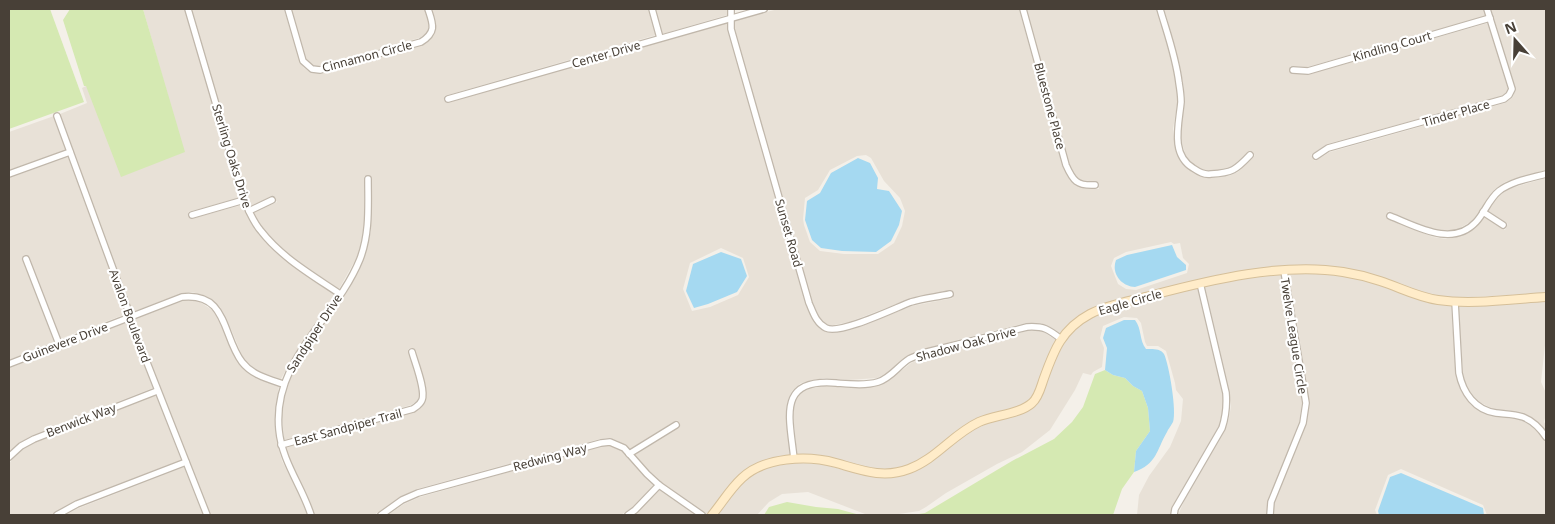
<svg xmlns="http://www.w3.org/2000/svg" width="1555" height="524" font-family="'Noto Sans',sans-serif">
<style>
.residential{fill:#e8e1d7;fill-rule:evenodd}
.green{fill:#d5e9b2}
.water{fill:#a5d9f1}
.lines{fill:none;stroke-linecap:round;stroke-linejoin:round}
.street-casing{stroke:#c0b7ab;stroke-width:8}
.secondary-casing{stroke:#d5bf99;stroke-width:10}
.street{stroke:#fff;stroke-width:5.5}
.secondary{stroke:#ffecc9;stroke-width:8}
.labels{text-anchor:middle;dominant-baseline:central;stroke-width:4.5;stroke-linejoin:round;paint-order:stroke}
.street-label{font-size:12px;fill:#484037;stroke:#fff}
</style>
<rect width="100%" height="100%" fill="#f4f0e9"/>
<!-- residential -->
<g class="residential">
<polygon points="143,9 185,9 239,198 188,212 190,219 242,205 256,231 271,248 289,263 335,295 291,360 281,379 259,372 245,361 241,353 226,317 220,307 203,295 192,292 180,294 132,312 60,114 87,103 82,88 86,86 184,152"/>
<path d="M192,9H284L300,62L304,68L311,73H321L422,45L430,40L435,33L436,26L432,9H648L656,35L444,96L446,103L727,23L728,30L806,303L814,322L824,331L835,333L851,330L912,306L953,298L952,290L910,299L849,322L834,325H827L819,317L812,301L734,29V21L778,9H1019L1063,166L1068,177L1076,186L1087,189H1099L1098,182L1080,180L1073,173L1069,164L1026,9H1157L1173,63L1176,83L1178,99L1173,129L1176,151L1187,168L1205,178L1229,176L1238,172L1255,155L1250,150L1235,166L1227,169L1205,171L1190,162L1186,156L1181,140L1180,129L1185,100L1183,83L1179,62L1164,9H1484L1486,16L1307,67L1290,66V73L1309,74L1488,23L1508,89L1507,93L1503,96L1327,144L1311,155L1315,161L1330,152L1505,103L1513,97L1515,88L1491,9H1546V170L1505,182L1495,189L1472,221L1456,230L1445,231L1434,230L1388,211L1386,218L1433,237L1446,239L1458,237L1467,233L1476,228L1484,217L1505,230L1508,224L1488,211L1493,202L1500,195L1508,189L1546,178V293L1454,298L1436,296L1342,268L1327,266H1302L1222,274L1196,280L1098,306L1081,315L1060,334L1041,323H1026L961,339L922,350L907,356L887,373L877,378L849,380L823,378L801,383L792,391L787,402L786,414L790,456L760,462L741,473L732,483L708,515L661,482L649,471L635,455L680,426L677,420L630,449L618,441L610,438L600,439L417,489L400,497L374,515H314L308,497L293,469L285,448L414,412L422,407L426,401V390L414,348L408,349L420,391V397L417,401L411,405L284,440L282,416L286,385L297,364L342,299L363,260L371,232V176H364V230L361,245L357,257L339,289L292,257L275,243L262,228L254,213L277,202L274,196L250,206L247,199ZM866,155L871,158L884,181L900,198L905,211L902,226L894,243L878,254H844L820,251L810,242L804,225L803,219L805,198L818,190L830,170L857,156ZM1171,242L1174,244L1180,243L1183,258L1189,264L1187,273L1136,290L1126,289L1118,284L1111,266L1114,258L1126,252ZM721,248L743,258L749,277L738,295L710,307L692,311L683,289L690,263Z"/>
<polygon points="291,9 425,9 430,25 426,34 419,38 320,66 313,66 306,60"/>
<polygon points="655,9 728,9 727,15 662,34"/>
<polygon points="54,116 66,150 9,170 9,132"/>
<polygon points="68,157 126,314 60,339 27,254 22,257 54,342 9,360 9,178"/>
<polygon points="1302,273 1327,274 1364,280 1417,299 1451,305 1456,374 1458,384 1464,396 1471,405 1482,412 1493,416 1521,420 1532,426 1539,432 1546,443 1546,515 1487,515 1483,505 1401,469 1388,475 1375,510 1377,515 1273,515 1274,503 1306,425 1309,404 1299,334 1288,275"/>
<polygon points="1281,275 1302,403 1299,422 1268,502 1267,515 1178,515 1185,499 1225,430 1229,418 1231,406 1229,393 1204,286 1250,278"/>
<polygon points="1198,287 1223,394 1224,405 1219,426 1172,507 1171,515 1137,515 1139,495 1149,476 1170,447 1181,421 1183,399 1176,390 1175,383 1166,351 1158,346 1147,346 1145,342 1141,323 1137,318 1124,317 1103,326 1100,338 1104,348 1102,367 1093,372 1091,375 1083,373 1075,390 1050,430 1022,452 997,464 946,493 926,507 919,511 899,514 865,514 808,492 782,494 769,502 757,515 717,515 745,480 763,469 774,466 795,463 822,464 859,474 882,478 907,474 920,469 969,432 993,421 1020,414 1035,406 1039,399 1064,341 1085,321 1112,310"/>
<polygon points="192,300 200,302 215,312 220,320 235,356 248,373 257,379 279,386 275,415 277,443 282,461 302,500 307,515 210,515 134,319 183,301"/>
<polygon points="1546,301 1546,336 1541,382 1546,393 1546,414 1544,422 1546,425 1546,431 1535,420 1521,412 1493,409 1474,399 1469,392 1464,382 1463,373 1458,305"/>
<polygon points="128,322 153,388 33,435 19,443 9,452 9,368"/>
<polygon points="1040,330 1056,340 1037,387 1030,400 1017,407 990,414 966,425 917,462 905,467 882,471 872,470 823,456 797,456 793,414 794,404 797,397 804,390 824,386 849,388 880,385 891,379 911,363 924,357 963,346 1028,331"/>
<polygon points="156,395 181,460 76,501 51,515 9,515 9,464 13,458 23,449 36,442"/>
<polygon points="602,446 610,446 622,451 654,485 633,507 621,515 388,515 404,504 420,497"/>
<polygon points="184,467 203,515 65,515 79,508"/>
<polygon points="660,489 696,515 634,515"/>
</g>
<!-- green -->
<g class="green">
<polygon points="9,9 50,9 84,102 9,129"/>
<polygon points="70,9 143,9 185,152 121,177 86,86 84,86 63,20"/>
<polygon points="1105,370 1113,375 1125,378 1133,386 1142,391 1148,408 1150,431 1136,451 1134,472 1122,489 1113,515 913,515 925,513 1012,461 1054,439 1072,422 1083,407 1095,374"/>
<polygon points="787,502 816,507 838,509 860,515 764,515 769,507"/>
</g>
<!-- water -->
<g class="water">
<polygon points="858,158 870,163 878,178 877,189 889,191 902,211 899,225 891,241 876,252 842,251 821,248 812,240 805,220 807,201 820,193 831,173"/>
<path d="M1172,245L1177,257L1186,265V270L1135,287C1121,286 1111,273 1116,260L1127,255Z"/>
<polygon points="721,252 741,259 747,276 737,292 708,304 694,308 686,291 693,264"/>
<path d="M1124,320H1135C1142,329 1139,340 1146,349C1152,349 1160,348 1164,354C1169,364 1177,412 1173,422C1171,426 1168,429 1167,432C1156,451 1157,464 1134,472L1136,451L1150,431L1148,408L1142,391L1133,386L1125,378L1113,375L1105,370L1107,348L1103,338L1106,328Z"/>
<polygon points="1401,473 1483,508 1484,515 1379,515 1378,511 1390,477"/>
</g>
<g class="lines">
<defs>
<g id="street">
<path d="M188,9L244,200C249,211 253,222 261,231C282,258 312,275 340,294"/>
<path d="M288,9L303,61L312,69L320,70L421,42C437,32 433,24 428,9"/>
<polyline points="652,9 660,38"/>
<path d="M731,9V29L809,303C813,312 816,323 826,328C840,335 895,308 911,302C924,298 937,297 950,294"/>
<path d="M1023,9L1066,165C1073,181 1077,186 1095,185"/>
<path d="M1160,9C1167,33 1176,57 1179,83C1180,89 1181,95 1181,102C1179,124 1170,154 1193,168C1199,172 1204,175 1211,174C1232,173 1236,170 1250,155"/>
<polyline points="1293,70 1308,71 1490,18"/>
<polyline points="448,99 764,9"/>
<polyline points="57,116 127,307 133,327 207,515"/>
<polyline points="1316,156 1328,148 1504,99 1509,95 1512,89 1487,9"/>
<polyline points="9,174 70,152"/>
<polyline points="249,211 272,200"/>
<polyline points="1483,212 1503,225"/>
<polyline points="192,215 244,200"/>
<path d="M1390,216C1416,226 1452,248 1476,222C1485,212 1489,199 1499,191C1512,181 1531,178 1546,174"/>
<polyline points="26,259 59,344"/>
<path d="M1455,302L1459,373C1463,393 1475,410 1496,413C1504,414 1515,414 1523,417C1533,421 1540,428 1546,437"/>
<path d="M9,364L182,297C228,292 222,336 242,362C252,375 268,379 283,384"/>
<path d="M281,445L413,409C417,406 420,405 422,400C426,390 415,363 412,352"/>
<polyline points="629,454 676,425"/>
<polyline points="9,457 21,446 34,439 157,391"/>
<path d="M794,459C790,418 776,378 836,383C849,384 865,386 878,382C891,378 898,366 909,359C913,357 919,355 923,353L1027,327C1044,326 1048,329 1061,339"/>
<polyline points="57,515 77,504 186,462"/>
<path d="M311,515C302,486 282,462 279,430C272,359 336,319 360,259C370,233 368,206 368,179"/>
<polyline points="381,515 402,500 418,493 601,443 610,442 624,448 647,474 659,485 702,515"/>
<polyline points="628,515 635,510 659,485"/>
<path d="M1174,515L1175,509L1182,497L1222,428C1226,416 1227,406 1226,393L1200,283"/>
<polyline points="1270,515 1271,502 1303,423 1306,403 1284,271"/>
</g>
<path id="secondary" d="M712,515C722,503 730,489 742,478C764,457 807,455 836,463C861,470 883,479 909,469C936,459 953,434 979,422C995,415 1020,414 1032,403C1039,397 1041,386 1044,378C1054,350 1062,329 1090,314C1109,304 1132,301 1153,295C1210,280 1284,262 1343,272C1356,274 1368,277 1380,281C1399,287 1417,297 1438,300C1472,305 1512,299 1546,297"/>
</defs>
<!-- street casing -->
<use href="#street" class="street-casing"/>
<!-- secondary casing -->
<use href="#secondary" class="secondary-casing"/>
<!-- street -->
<use href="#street" class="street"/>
<!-- secondary -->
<use href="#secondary" class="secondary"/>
</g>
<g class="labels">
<!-- street labels -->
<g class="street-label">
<text transform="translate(1392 46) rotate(-16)">Kindling Court</text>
<text transform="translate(606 54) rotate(-16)">Center Drive</text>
<text transform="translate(367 56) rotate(-15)">Cinnamon Circle</text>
<text transform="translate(1050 106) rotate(75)">Bluestone Place</text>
<text transform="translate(1456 113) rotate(-16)">Tinder Place</text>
<text transform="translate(232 156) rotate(73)">Sterling Oaks Drive</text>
<text transform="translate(789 233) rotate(74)">Sunset Road</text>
<text transform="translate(1130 302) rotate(-16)">Eagle Circle</text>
<text transform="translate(130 316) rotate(70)">Avalon Boulevard</text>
<text transform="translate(314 333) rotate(-57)">Sandpiper Drive</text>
<text transform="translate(1294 336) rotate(81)">Twelve League Circle</text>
<text transform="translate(65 342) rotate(-21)">Guinevere Drive</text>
<text transform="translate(966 344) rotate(-15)">Shadow Oak Drive</text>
<text transform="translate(81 420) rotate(-21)">Benwick Way</text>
<text transform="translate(348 427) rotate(-15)">East Sandpiper Trail</text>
<text transform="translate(550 457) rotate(-15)">Redwing Way</text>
</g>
</g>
<!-- border -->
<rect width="1555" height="524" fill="none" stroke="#484037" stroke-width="20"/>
<!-- north arrow -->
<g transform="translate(1515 40) rotate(340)" stroke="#ffffff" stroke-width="4" paint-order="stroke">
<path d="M0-4L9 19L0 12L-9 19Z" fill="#484037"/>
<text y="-8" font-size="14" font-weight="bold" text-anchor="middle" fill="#484037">N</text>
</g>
</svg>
